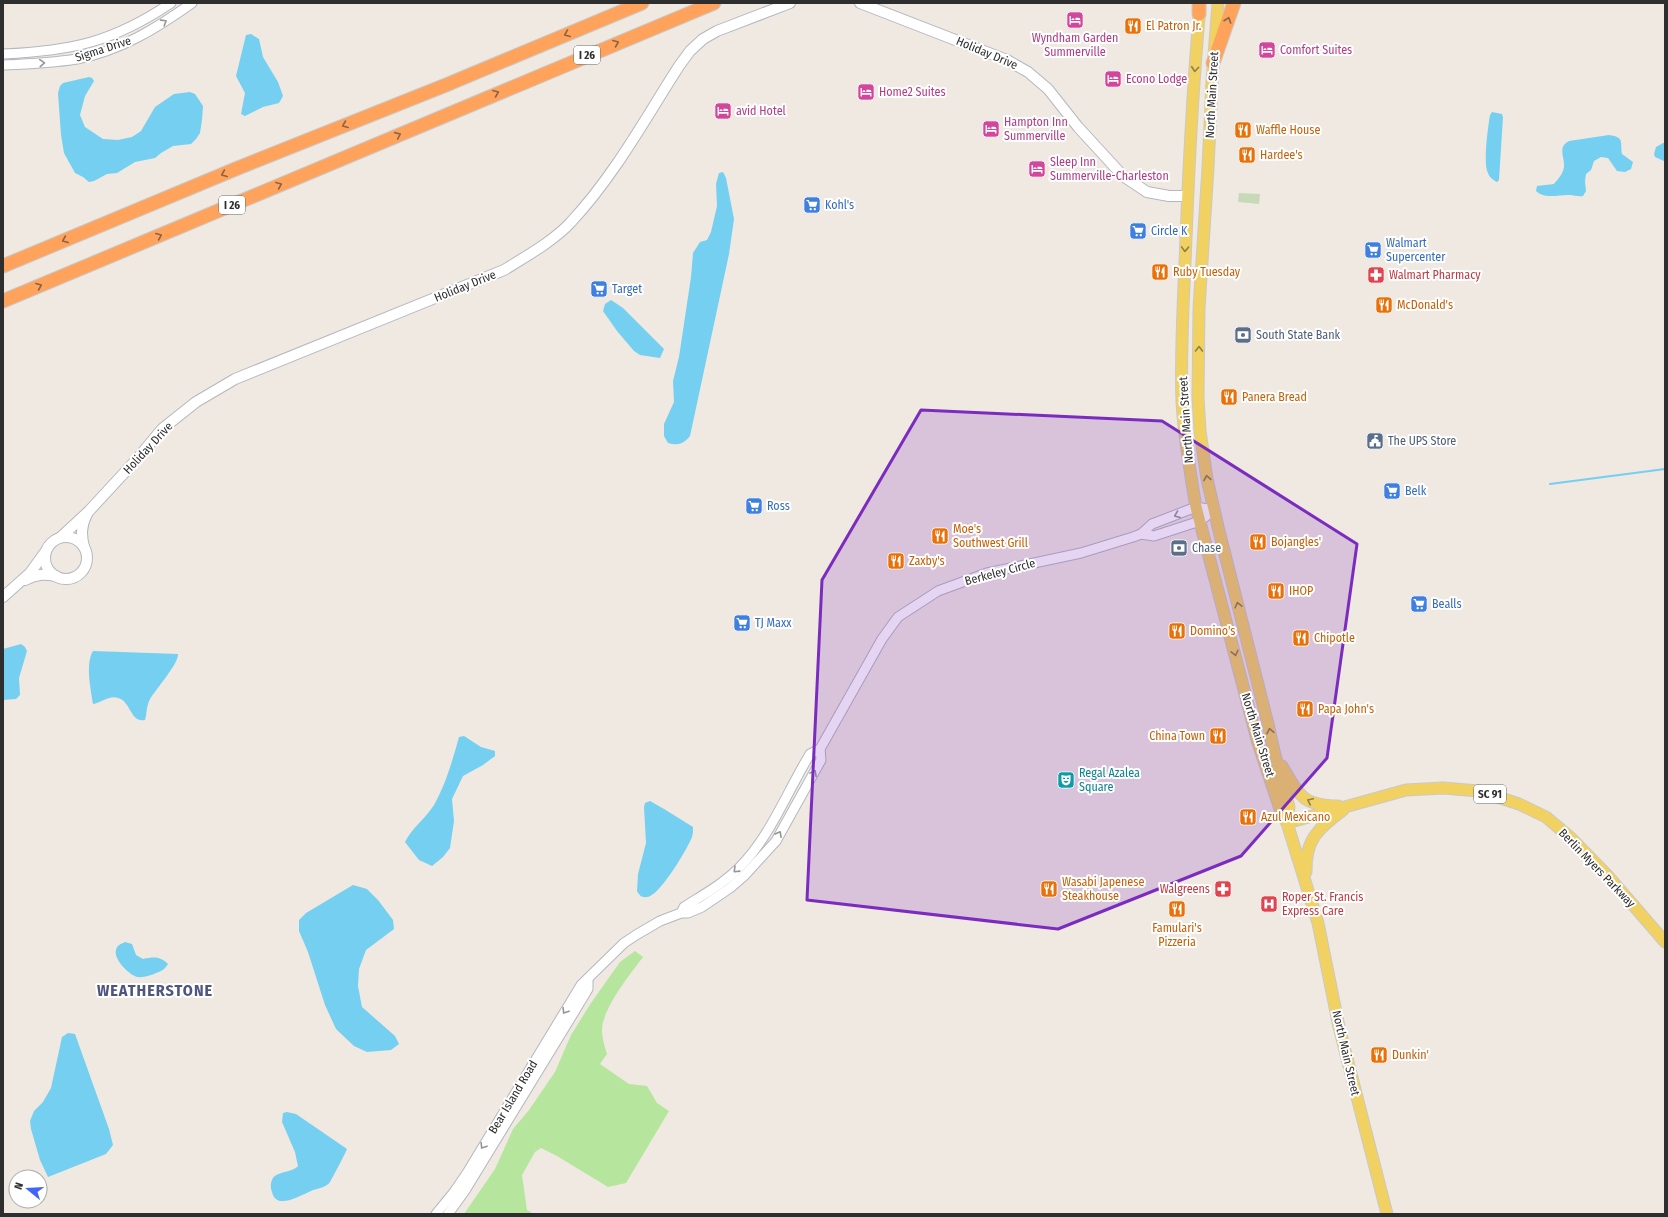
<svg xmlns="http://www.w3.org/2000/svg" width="1668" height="1217" font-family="'Fira Sans Condensed',sans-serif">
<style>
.green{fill:#b6e59e}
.cemetery{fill:#c8d9b8}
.water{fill:#75cff0}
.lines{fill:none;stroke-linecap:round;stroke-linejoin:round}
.stream{stroke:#75cff0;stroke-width:2}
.tertiary-casing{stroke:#b4b7c1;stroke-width:11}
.secondary-casing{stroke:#b4b7c1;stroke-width:12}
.primary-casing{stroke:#c9c9c9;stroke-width:13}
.motorway-casing{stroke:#c9c9c9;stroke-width:15}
.tertiary{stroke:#fff;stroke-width:9}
.secondary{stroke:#fff;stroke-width:10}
.primary{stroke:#f2d163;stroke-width:11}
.motorway{stroke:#ffa35c;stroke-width:13}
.oneway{stroke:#8c6343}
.oneway2{stroke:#969696}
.oneway3{stroke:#908048}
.marked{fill:#7b2cbf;fill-opacity:0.2;stroke:#7b2cbf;stroke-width:3;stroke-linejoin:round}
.labels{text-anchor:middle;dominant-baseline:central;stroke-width:4;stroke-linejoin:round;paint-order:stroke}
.shield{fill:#fff;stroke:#6d6d6d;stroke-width:1}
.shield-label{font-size:11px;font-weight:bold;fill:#2e2e2e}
.food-label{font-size:12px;fill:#c56008;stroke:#fff;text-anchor:start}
.hotel-label{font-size:12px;fill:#b23c85;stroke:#fff;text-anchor:start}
.street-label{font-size:12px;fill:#2e2e2e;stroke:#fff}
.shop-label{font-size:12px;fill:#366cbe;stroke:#fff;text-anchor:start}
.health-label{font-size:12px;fill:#be3a42;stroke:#fff;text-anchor:start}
.service-label{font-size:12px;fill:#4e5e75;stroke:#fff;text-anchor:start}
.culture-label{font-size:12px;fill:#0d838f;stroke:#fff;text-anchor:start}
.district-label{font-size:16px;font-weight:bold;letter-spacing:1px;fill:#4d5680;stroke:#fff}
</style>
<rect width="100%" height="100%" fill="#efe9e1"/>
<!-- green -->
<path class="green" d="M635,951L643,957C631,973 602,1009 602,1030C602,1038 605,1047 607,1054L600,1064L629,1084L647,1086L657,1103L669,1111L626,1183L608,1187L557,1156L541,1148L535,1152L522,1175L527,1210L534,1214H464L495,1169L513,1129L529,1110L555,1072L571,1035L591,1003L620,962Z"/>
<!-- cemetery -->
<polygon class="cemetery" points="1239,193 1260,194 1259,204 1238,202"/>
<!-- water -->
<g class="water">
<polygon points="251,34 259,39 263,57 278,82 283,96 279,103 263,107 245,116 241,114 245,93 236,76 246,35"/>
<polygon points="89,77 92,78 94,81 85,96 80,115 85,127 103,139 118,140 132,137 141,131 155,107 174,94 190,92 195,94 203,106 202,120 200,133 196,139 191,144 173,146 161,153 155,158 135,162 117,173 107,174 94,181 89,182 83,177 75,173 64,153 61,135 58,93 60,86 63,83"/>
<path d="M1492,112L1502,114L1503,117L1499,180L1497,182C1493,180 1489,177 1488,173C1483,163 1488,127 1490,115Z"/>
<path d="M1609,135C1625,137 1620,142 1622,154L1633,162L1631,169L1625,172L1617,171L1608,158L1601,157L1594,161L1591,170L1586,174L1585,181L1586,191L1583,196C1578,197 1574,195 1570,195C1560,194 1545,200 1536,191L1537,186L1554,184C1558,179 1563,174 1564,167C1565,157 1557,147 1569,141Z"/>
<polygon points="1665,142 1665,161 1664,161 1655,157 1654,154 1656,147"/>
<path d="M723,172L726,178L734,219L729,254L690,436C684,444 677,446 668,443L664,436V424L674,402L673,381L679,357L691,277L693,253L700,242L707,240L711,232L717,206L716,184L719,173Z"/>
<polygon points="611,300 623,308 664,349 660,358 640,355 634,351 617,331 603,311 605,304"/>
<polygon points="21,644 25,647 27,651 19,678 20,695 16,699 3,700 3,649"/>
<path d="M93,651L178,654C179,663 156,689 150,699C146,707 147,713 145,720C130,723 131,701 118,698C109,695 101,703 93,704C91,690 85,664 93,651Z"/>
<path d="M464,736L481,747L495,751V756L483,765L463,776L452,799L454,821L450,848L443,857L432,866L419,860L405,842C412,828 425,819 434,805C445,786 453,759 459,737Z"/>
<path d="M650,801L664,809L693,827C693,831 693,834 692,837C688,848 659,897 647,897C642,898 639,895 637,891L638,874L646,843L644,807L645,803Z"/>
<polygon points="353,885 367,889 378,900 393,920 394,929 366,950 359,969 358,986 362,1007 395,1036 399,1044 391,1050 367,1052 354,1046 336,1029 325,1005 308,952 299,931 299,920 306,913"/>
<path d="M125,942L132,944L136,955L143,959C153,957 160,956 168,964C165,969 162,971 156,973C152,975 143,978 138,977C130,976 113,959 116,950C117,945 121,944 125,942Z"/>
<polygon points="68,1033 75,1034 109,1129 113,1145 106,1154 48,1177 40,1160 31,1129 30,1121 34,1111 43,1102 51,1088 62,1037"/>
<path d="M287,1112L296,1114L347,1149C346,1152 332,1179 330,1182C326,1188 317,1188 311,1191C301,1195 276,1211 272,1192C271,1189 270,1184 272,1180C275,1171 292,1173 298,1166L295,1152L282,1122L283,1113Z"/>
</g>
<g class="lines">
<!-- stream -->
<polyline class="stream" points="1550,484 1665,469"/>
<defs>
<g id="tertiary">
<path d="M3,54C72,51 113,42 171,3"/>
<path d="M3,65C27,64 52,63 77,59C120,51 157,28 192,3"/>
<polyline points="1141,534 1154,536 1200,521 1214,510"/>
<path d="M681,913L684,907C703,895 723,884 739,868C770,837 787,792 810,754L820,749L882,639L898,617L938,591L987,573L1081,553L1133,537L1141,534L1152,524L1196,507L1214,510"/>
<polyline points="436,1214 454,1192 467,1173 581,985 624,943 636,935 660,921 681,913 688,913 702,907 730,888 745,875 776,841 821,760 820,749"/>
<polyline points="448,1214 466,1189 579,1004 588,989 588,980"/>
</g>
<g id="secondary">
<polyline points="860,3 1007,60 1028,72 1048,89 1078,127 1123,176 1147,192 1169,196 1188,196"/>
<path d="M61,537L89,511L137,459L162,429L196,402L235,379L504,270C525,257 555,240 571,222C614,176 645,119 679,66L690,51L703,39L717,31L790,3"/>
<circle cx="66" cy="558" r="21"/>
<path d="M84,547C81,535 81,526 87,514"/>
<path d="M25,580C36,574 44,574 56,576"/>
<polyline points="3,597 30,573 46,551"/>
</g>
<g id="primary">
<polyline points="1218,3 1212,82 1208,168 1199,308 1198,397 1200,431 1207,479 1219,531 1268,724 1274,751 1289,807 1287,823"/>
<path d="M1200,6C1193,83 1189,161 1186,238C1184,293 1180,348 1182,402C1184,437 1190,472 1196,507L1258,743L1280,809L1287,823L1318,923L1339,1027L1387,1214"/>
<path d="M1282,766C1299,795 1301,805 1338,806"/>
<polyline points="1287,823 1406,790 1443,788 1479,791 1519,804 1546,817 1572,839 1608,876 1665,942"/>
<path d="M1306,872C1305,839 1319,828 1343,810"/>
</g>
<g id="motorway">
<polyline points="1199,3 1199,14"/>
<polyline points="1213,63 1234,3"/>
<polyline points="3,266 238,168 446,85 642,3"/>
<path d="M3,301C240,202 476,101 714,3"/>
</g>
</defs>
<!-- tertiary casing -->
<use href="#tertiary" class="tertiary-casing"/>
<!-- secondary casing -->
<use href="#secondary" class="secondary-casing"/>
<!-- primary casing -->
<use href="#primary" class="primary-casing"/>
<!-- motorway casing -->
<use href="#motorway" class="motorway-casing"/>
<!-- tertiary -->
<use href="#tertiary" class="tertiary"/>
<!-- secondary -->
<use href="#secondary" class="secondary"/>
<!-- primary -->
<use href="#primary" class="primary"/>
<!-- motorway -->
<use href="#motorway" class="motorway"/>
</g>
<!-- one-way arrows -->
<defs><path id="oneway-chevron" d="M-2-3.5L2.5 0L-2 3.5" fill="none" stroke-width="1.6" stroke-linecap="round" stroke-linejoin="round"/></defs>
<g class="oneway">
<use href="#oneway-chevron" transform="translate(1228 20) rotate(-71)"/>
<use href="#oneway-chevron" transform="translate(567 34) rotate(157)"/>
<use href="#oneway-chevron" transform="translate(616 43) rotate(-22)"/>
<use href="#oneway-chevron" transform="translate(496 93) rotate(-22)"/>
<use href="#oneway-chevron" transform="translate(345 125) rotate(158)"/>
<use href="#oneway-chevron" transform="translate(398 135) rotate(-24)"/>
<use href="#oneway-chevron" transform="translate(224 174) rotate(157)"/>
<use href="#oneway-chevron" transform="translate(279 185) rotate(-23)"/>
<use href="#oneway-chevron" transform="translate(159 236) rotate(-23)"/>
<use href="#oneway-chevron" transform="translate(65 240) rotate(157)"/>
<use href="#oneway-chevron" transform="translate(39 286) rotate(-23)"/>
</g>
<g class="oneway2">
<use href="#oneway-chevron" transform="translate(164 22) rotate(-32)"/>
<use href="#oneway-chevron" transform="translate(42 63) rotate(-4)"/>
<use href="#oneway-chevron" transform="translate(1177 515) rotate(159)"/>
<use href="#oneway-chevron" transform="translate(814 773) rotate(-61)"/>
<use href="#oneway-chevron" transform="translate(779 834) rotate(-61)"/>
<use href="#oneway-chevron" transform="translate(736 870) rotate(136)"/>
<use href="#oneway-chevron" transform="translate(565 1011) rotate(122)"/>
<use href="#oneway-chevron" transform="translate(483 1146) rotate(122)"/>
</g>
<g class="oneway3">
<use href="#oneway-chevron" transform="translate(1195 69) rotate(95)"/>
<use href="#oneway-chevron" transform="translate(1185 249) rotate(92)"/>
<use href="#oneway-chevron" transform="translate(1199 349) rotate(-89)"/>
<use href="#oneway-chevron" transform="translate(1207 478) rotate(-100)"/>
<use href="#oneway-chevron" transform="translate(1238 605) rotate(-104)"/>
<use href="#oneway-chevron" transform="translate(1235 653) rotate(76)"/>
<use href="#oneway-chevron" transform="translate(1270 731) rotate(-101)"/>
<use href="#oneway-chevron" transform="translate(1310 801) rotate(-155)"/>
</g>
<!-- marked area -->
<path class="marked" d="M921,410L1162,421L1357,544L1327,758L1241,856L1058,929L807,900L822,580Z"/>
<!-- icons -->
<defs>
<symbol id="hotel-square" viewBox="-11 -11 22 22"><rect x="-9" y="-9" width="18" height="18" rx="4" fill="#d1479c" stroke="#fff"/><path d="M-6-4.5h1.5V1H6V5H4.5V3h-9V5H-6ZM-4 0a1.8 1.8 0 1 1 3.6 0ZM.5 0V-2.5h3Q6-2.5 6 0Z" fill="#fff"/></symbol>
<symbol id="restaurant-square" viewBox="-11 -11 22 22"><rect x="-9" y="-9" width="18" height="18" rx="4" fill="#e8710a" stroke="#fff"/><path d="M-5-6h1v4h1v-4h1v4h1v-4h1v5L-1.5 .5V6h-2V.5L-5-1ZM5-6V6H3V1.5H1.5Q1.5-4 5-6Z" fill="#fff"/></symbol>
<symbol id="supermarket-square" viewBox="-11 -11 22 22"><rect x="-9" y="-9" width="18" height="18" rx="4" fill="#3f7fe0" stroke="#fff"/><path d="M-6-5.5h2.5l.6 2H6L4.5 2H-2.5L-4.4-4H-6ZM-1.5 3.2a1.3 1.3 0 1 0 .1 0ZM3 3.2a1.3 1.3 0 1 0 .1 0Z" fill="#fff"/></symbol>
<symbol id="pharmacy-square" viewBox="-11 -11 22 22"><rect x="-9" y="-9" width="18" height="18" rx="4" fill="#e0444e" stroke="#fff"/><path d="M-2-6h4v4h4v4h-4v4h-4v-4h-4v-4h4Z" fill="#fff"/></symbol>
<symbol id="bank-square" viewBox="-11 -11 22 22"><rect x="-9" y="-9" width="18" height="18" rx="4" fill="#5c6f8a" stroke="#fff"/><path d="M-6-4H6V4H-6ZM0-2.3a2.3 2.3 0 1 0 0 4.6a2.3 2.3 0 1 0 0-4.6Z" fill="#fff"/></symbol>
<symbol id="civic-square" viewBox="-11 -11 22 22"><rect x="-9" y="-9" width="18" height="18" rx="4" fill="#5c6f8a" stroke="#fff"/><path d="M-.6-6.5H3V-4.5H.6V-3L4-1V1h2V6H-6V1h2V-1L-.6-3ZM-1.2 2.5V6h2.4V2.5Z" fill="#fff"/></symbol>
<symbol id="theatre-square" viewBox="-11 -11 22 22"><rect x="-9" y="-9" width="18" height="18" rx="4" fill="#0f9aa8" stroke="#fff"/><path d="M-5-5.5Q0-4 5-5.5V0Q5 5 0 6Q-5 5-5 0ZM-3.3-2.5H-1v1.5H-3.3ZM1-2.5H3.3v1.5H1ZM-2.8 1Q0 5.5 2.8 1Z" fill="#fff"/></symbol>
<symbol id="hospital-square" viewBox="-11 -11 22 22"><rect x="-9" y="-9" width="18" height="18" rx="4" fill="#e0444e" stroke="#fff"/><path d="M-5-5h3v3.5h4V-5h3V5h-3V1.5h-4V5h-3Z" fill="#fff"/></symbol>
</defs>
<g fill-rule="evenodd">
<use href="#hotel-square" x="1065" y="10" width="20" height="20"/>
<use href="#restaurant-square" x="1123" y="16" width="20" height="20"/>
<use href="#hotel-square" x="1257" y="40" width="20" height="20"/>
<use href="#hotel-square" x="1103" y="69" width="20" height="20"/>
<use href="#hotel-square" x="856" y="82" width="20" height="20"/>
<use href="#hotel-square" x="713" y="101" width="20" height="20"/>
<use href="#hotel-square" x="981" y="119" width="20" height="20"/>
<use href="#restaurant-square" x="1233" y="120" width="20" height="20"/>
<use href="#restaurant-square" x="1237" y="145" width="20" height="20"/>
<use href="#hotel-square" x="1027" y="159" width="20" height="20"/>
<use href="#supermarket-square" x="802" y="195" width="20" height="20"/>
<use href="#supermarket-square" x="1128" y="221" width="20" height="20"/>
<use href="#supermarket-square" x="1363" y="240" width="20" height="20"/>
<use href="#restaurant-square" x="1150" y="262" width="20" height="20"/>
<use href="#pharmacy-square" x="1366" y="265" width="20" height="20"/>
<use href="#supermarket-square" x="589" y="279" width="20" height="20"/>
<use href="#restaurant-square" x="1374" y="295" width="20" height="20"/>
<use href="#bank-square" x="1233" y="325" width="20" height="20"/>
<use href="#restaurant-square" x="1219" y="387" width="20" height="20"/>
<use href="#civic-square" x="1365" y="431" width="20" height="20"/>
<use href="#supermarket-square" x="1382" y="481" width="20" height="20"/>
<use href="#supermarket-square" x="744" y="496" width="20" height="20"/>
<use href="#restaurant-square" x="930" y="526" width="20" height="20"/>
<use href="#restaurant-square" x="1248" y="532" width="20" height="20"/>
<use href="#bank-square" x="1169" y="538" width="20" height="20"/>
<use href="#restaurant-square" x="886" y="551" width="20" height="20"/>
<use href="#restaurant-square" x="1266" y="581" width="20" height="20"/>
<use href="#supermarket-square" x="1409" y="594" width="20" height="20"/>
<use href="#supermarket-square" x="732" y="613" width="20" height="20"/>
<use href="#restaurant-square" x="1167" y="621" width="20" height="20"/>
<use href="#restaurant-square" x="1291" y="628" width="20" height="20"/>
<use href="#restaurant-square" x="1295" y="699" width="20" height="20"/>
<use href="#restaurant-square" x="1208" y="726" width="20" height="20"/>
<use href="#theatre-square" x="1056" y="770" width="20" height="20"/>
<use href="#restaurant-square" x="1238" y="807" width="20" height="20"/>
<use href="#restaurant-square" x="1039" y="879" width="20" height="20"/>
<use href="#pharmacy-square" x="1213" y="879" width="20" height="20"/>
<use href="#hospital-square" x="1259" y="894" width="20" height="20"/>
<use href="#restaurant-square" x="1167" y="899" width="20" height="20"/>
<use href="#restaurant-square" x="1369" y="1045" width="20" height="20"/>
</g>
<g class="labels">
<!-- shield labels -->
<g class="shield">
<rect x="574" y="46" width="26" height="18" rx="3"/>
<rect x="219" y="196" width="26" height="18" rx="3"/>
<rect x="1474" y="785" width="32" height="18" rx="3"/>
</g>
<g class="shield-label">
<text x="587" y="55">I 26</text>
<text x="232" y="205">I 26</text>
<text x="1490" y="794">SC 91</text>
</g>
<!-- food labels -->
<g class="food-label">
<text x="1146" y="26">El Patron Jr.</text>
<text x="1256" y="130">Waffle House</text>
<text x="1260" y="155">Hardee's</text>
<text x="1173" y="272">Ruby Tuesday</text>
<text x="1397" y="305">McDonald's</text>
<text x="1242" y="397">Panera Bread</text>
<text x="953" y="529">Moe's<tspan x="953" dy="14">Southwest Grill</tspan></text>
<text x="1271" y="542">Bojangles'</text>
<text x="909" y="561">Zaxby's</text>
<text x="1289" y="591">IHOP</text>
<text x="1190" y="631">Domino's</text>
<text x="1314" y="638">Chipotle</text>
<text x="1318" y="709">Papa John's</text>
<text x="1205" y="736" text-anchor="end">China Town</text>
<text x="1261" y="817">Azul Mexicano</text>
<text x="1062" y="882">Wasabi Japenese<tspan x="1062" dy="14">Steakhouse</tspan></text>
<text x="1177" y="928" text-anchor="middle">Famulari's<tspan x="1177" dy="14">Pizzeria</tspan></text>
<text x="1392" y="1055">Dunkin'</text>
</g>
<!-- hotel labels -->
<g class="hotel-label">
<text x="1075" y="38" text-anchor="middle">Wyndham Garden<tspan x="1075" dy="14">Summerville</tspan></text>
<text x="1280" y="50">Comfort Suites</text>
<text x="1126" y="79">Econo Lodge</text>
<text x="879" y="92">Home2 Suites</text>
<text x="736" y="111">avid Hotel</text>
<text x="1004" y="122">Hampton Inn<tspan x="1004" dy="14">Summerville</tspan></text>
<text x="1050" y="162">Sleep Inn<tspan x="1050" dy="14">Summerville-Charleston</tspan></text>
</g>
<!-- street labels -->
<g class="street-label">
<text transform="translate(103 49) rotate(-18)">Sigma Drive</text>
<text transform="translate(987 53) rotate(23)">Holiday Drive</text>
<text transform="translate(1212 95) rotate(-87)">North Main Street</text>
<text transform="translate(465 286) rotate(-22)">Holiday Drive</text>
<text transform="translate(1186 420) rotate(-94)">North Main Street</text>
<text transform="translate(148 448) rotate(-47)">Holiday Drive</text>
<text transform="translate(1000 572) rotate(-15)">Berkeley Circle</text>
<text transform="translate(1258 735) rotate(73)">North Main Street</text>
<text transform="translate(1597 868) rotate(46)">Berlin Myers Parkway</text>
<text transform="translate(1346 1053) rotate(77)">North Main Street</text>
<text transform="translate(513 1097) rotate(-59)">Bear Island Road</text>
</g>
<!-- shop labels -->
<g class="shop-label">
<text x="825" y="205">Kohl's</text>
<text x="1151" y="231">Circle K</text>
<text x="1386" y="243">Walmart<tspan x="1386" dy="14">Supercenter</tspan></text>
<text x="612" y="289">Target</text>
<text x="1405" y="491">Belk</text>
<text x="767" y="506">Ross</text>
<text x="1432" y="604">Bealls</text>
<text x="755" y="623">TJ Maxx</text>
</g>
<!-- health labels -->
<g class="health-label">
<text x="1389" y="275">Walmart Pharmacy</text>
<text x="1210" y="889" text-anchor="end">Walgreens</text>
<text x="1282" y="897">Roper St. Francis<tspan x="1282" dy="14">Express Care</tspan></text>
</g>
<!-- service labels -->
<g class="service-label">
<text x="1256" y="335">South State Bank</text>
<text x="1388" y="441">The UPS Store</text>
<text x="1192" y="548">Chase</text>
</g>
<!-- culture labels -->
<g class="culture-label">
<text x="1079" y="773">Regal Azalea<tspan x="1079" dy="14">Square</tspan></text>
</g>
<!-- district labels -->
<g class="district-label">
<text x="155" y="990">WEATHERSTONE</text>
</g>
</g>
<!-- border -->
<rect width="1668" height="1217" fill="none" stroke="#2e2e2e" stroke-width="8"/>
<!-- north arrow -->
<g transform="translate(28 1189) rotate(288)"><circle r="19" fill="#ffffff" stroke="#ababab"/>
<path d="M0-3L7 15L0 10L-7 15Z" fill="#4264fb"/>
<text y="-6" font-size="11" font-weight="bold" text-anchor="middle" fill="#2e2e2e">N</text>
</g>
</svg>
